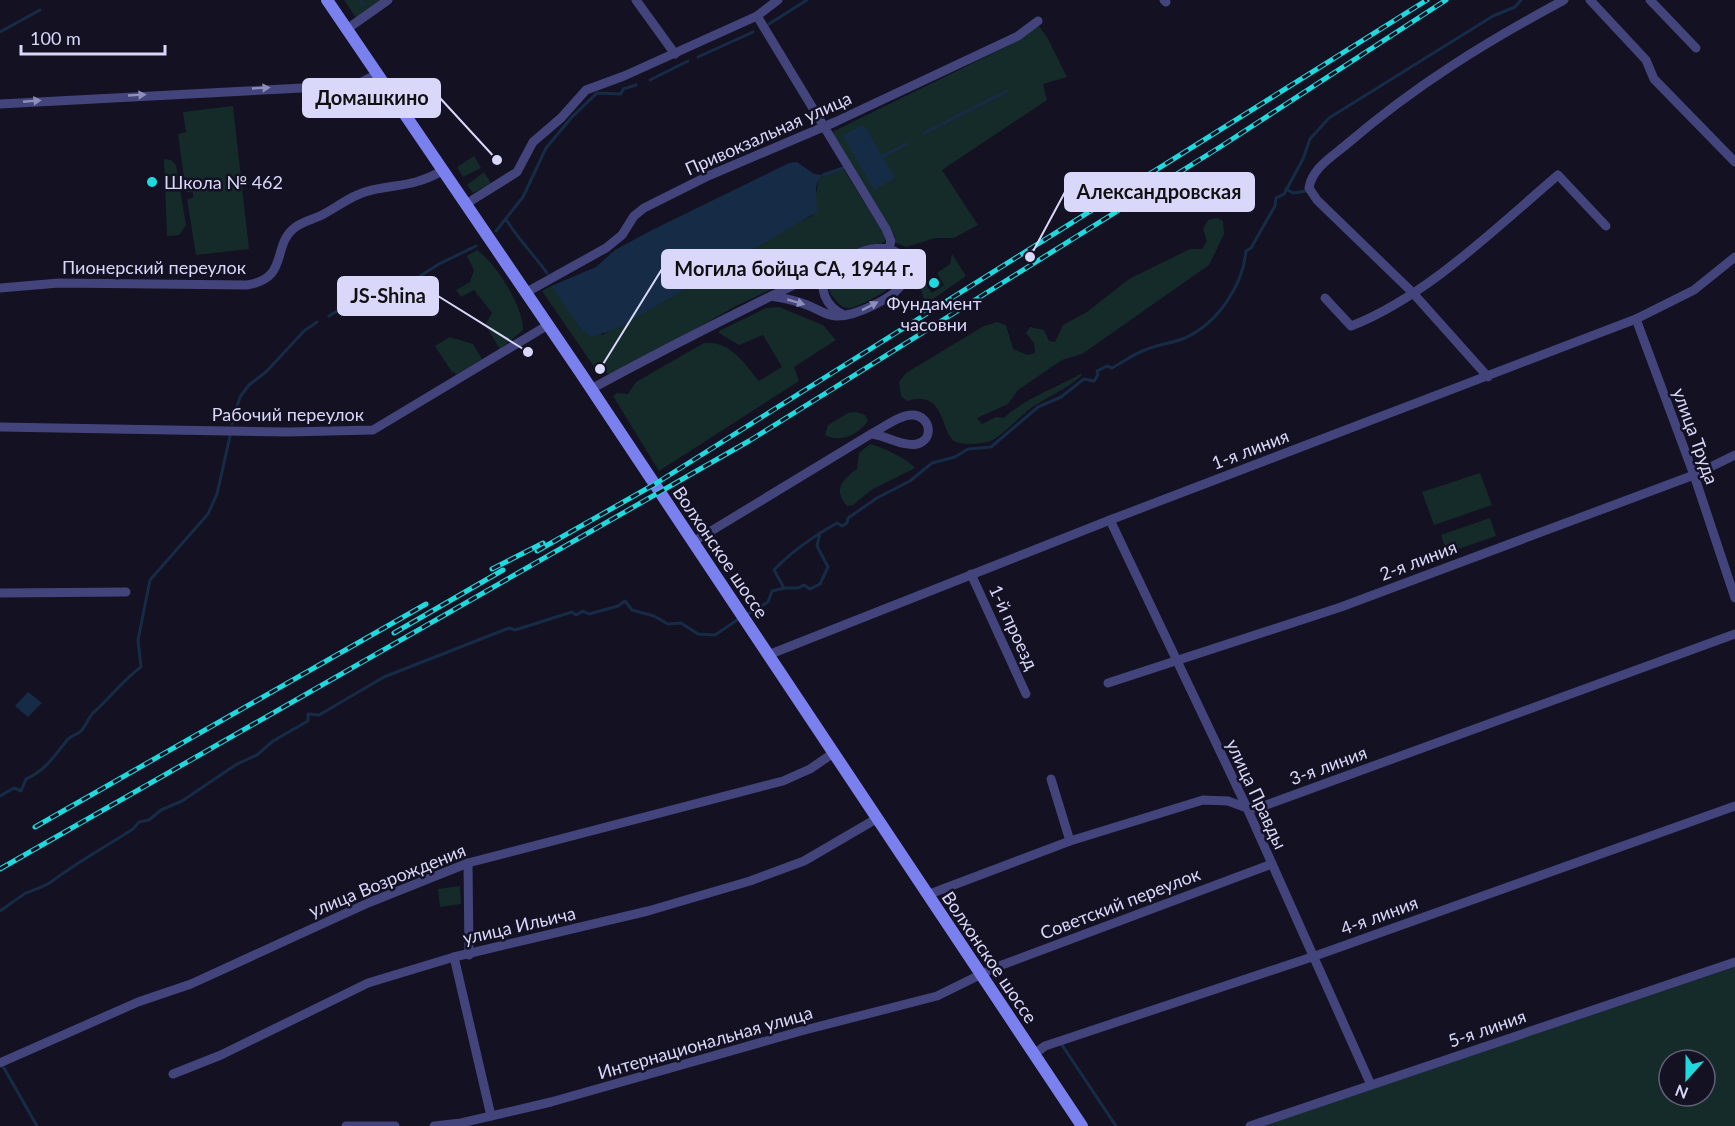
<svg xmlns="http://www.w3.org/2000/svg" width="1735" height="1126" font-family="Lato,sans-serif">
<style>
.green{fill:#152b29;fill-rule:evenodd}
.water{fill:#162c46}
.lines{fill:none;stroke-linecap:round;stroke-linejoin:round}
.stream{stroke:#162c46;stroke-width:3}
.street{stroke:#42447b;stroke-width:9}
.secondary{stroke:#7a80ed;stroke-width:12}
.rail-casing{stroke:#1edadf;stroke-width:5}
.rail{stroke:#131122;stroke-width:3;stroke-dasharray:9;stroke-linecap:butt}
.oneway{fill:#8e8eba}
.poi-dot{fill:#1edadf;stroke:#131122;stroke-width:2}
.labels{text-anchor:middle;dominant-baseline:central;stroke-width:5;stroke-linejoin:round;paint-order:stroke}
.street-label{font-size:18px;fill:#d9d7fa;stroke:#131122}
.poi-label{font-size:18px;fill:#d9d7fa;stroke:#131122;text-anchor:start}
.leader{fill:none;stroke:#d9d7fa;stroke-width:2}
.callout-dot{fill:#d9d7fa;stroke:#131122;stroke-width:2}
.callout{fill:#d9d7fa;stroke:#d9d7fa;stroke-width:2}
.callout-label{font-size:20px;text-anchor:middle;font-weight:bold;fill:#111}
</style>
<rect width="100%" height="100%" fill="#131122"/>
<!-- green -->
<g class="green">
<polygon points="344,0 382,0 357,19"/>
<polygon points="1038,25 1047,37 1067,77 1043,84 1047,100 942,170 978,225 954,238 935,238 906,247 896,243 895,236 832,132 1018,41"/>
<polygon points="233,106 249,249 196,255 187,199 193,198 193,192 186,192 178,134 186,132 183,112"/>
<polygon points="474,156 481,168 463,177 457,167"/>
<polygon points="164,159 171,160 176,165 186,225 179,235 167,236"/>
<polygon points="843,168 884,234 885,242 856,249 736,306 614,375 597,371 542,291 551,286 568,308 602,335 788,227 812,216 819,178"/>
<polygon points="484,172 491,183 473,193 467,185"/>
<path d="M1218,218L1223,221L1224,234L1209,265L1082,354L1062,360L1018,390L1008,404L977,418L982,424L996,417L1004,418C1028,396 1055,389 1082,373L1081,376C1066,390 1048,396 1031,408C1020,416 999,439 988,442C980,444 964,445 956,442C940,436 947,388 907,401L901,396L899,382L906,373L984,326L997,322L1006,325L1013,349L1028,355L1035,353L1034,343L1026,333L1030,327L1044,330L1049,341L1055,342L1063,325L1087,312L1129,279L1190,249H1202L1207,241L1203,229L1208,220Z"/>
<path d="M477,250C496,263 524,308 523,330L500,349L485,325L492,313L474,290L461,297L456,290L470,282L474,270L467,256Z"/>
<path d="M877,254L896,262C898,268 900,273 897,280C894,288 858,308 849,308C842,308 838,303 834,298C813,272 859,259 877,254Z"/>
<polygon points="952,254 966,276 930,301 924,301 920,285 924,282 932,293 944,285 937,273 950,264"/>
<path d="M779,307L823,325L836,340L794,367L799,381L659,471L613,396L617,393L628,394L636,382L704,343C731,340 744,364 759,381L782,367L763,335L739,345L719,333V331L766,308Z"/>
<polygon points="450,337 473,344 482,359 457,374 452,372 435,346"/>
<path d="M856,412L865,415L868,421C857,435 841,443 825,435L828,425L848,413Z"/>
<path d="M870,444C882,447 908,459 915,468L871,490L853,505L847,506C833,489 842,480 857,469L859,453Z"/>
<polygon points="1480,473 1492,505 1434,525 1422,492"/>
<polygon points="1490,518 1496,536 1447,553 1441,535"/>
<polygon points="460,886 461,904 440,907 438,889"/>
<path d="M1735,967V1126H1262ZM1669,1060H1705V1096H1669Z"/>
</g>
<!-- water -->
<g class="water">
<polygon points="860,126 865,127 895,178 874,190 843,136"/>
<path d="M797,162L814,174L823,175C812,184 817,199 817,212L618,328L592,337L582,330L551,286L596,267L615,250L650,231L789,163Z"/>
<polygon points="28,692 42,703 28,717 15,706"/>
</g>
<g class="lines">
<!-- stream -->
<g class="stream">
<polyline points="360,0 363,4"/>
<polyline points="769,24 807,0"/>
<polyline points="0,32 40,10"/>
<polyline points="698,57 753,32"/>
<polyline points="650,80 688,61"/>
<polyline points="924,133 1007,91"/>
<polyline points="881,157 906,144"/>
<polyline points="823,175 843,168"/>
<polyline points="1286,189 1293,193 1306,191"/>
<path d="M507,221C519,240 534,255 547,273"/>
<polyline points="496,231 523,197 546,148 572,117 597,93 621,94 623,89 636,85"/>
<polyline points="329,316 365,294 380,290 400,289 439,264 476,246"/>
<polyline points="232,424 240,397 249,385 267,371 304,331 317,322"/>
<polyline points="784,588 798,588 804,585 810,589 820,584 828,567 817,546 820,533"/>
<path d="M746,615L768,602L772,591L784,588L774,570C792,551 814,536 837,523L842,526L847,523L848,518L877,498L910,481L932,463L955,457L968,449L991,447L1038,407L1061,397L1084,379L1094,381L1098,375L1097,371L1107,366L1112,368C1123,362 1134,354 1145,350C1155,345 1173,343 1185,338C1218,323 1243,285 1246,251L1251,248L1275,206L1276,198L1284,194L1303,159L1310,139L1329,118L1493,16L1515,7L1521,0"/>
<path d="M0,796L14,788L21,791L26,779C46,770 55,755 68,739C71,736 77,734 80,732C86,727 88,718 93,713C108,700 124,679 141,667L138,640L150,580L208,514L217,494L230,436"/>
<path d="M0,911C3,909 24,894 26,893C34,890 45,886 51,882C76,863 105,847 133,829L139,822L149,820L161,810L182,801L237,764L257,755L273,741L308,721V714L319,715L384,677L509,628L515,630L572,612L576,615L583,611L589,614L618,606L625,601L632,610L654,616L668,624L681,623L698,634L715,635L740,618"/>
<polyline points="1062,1045 1116,1126"/>
<polyline points="4,1068 37,1126"/>
</g>
<!-- street -->
<g class="street">
<polyline points="636,0 675,54"/>
<polyline points="1164,0 1166,2"/>
<polyline points="1590,0 1646,60 1654,79 1735,162"/>
<polyline points="1650,0 1696,48"/>
<polyline points="757,16 886,229 891,241 889,248"/>
<polyline points="347,29 388,0"/>
<polyline points="0,104 341,86 360,83 377,74"/>
<polyline points="466,204 517,172 533,142 561,118 586,90 624,76 757,16 778,0"/>
<path d="M828,269C817,288 825,306 844,315"/>
<path d="M0,288L59,283L247,285C291,278 270,244 297,226C304,221 314,219 322,215C339,206 353,194 372,190C400,184 415,186 442,171"/>
<polyline points="525,293 606,248 622,235 634,216 644,208 708,176 835,122 1018,36 1038,21"/>
<path d="M1325,298L1351,326C1426,297 1497,227 1558,175L1606,226"/>
<polyline points="1636,319 1694,475 1735,598"/>
<path d="M1488,377L1413,293L1317,200L1309,188C1312,168 1333,156 1347,144C1416,85 1484,43 1564,0"/>
<path d="M591,389C659,352 728,317 798,283C818,274 851,253 872,249C894,245 914,257 903,282C896,298 853,317 836,316C826,316 816,308 807,305C795,300 783,298 771,296"/>
<polyline points="0,427 288,432 373,430 548,325"/>
<polyline points="1110,520 1247,808 1371,1085"/>
<path d="M693,542L871,434C883,428 900,414 914,415C931,417 934,440 917,444C902,447 886,435 871,434"/>
<polyline points="971,574 1026,694"/>
<polyline points="0,593 126,592"/>
<polyline points="768,655 1110,520 1636,319 1694,290 1735,257"/>
<polyline points="1108,683 1341,607 1694,475 1735,455"/>
<polyline points="1051,779 1070,841"/>
<polyline points="468,863 469,955"/>
<polyline points="927,895 1070,841 1203,800 1228,801 1247,808 1258,808 1735,634"/>
<polyline points="454,957 491,1116"/>
<polyline points="1034,1054 1045,1046 1315,956 1735,806"/>
<polyline points="0,1063 138,1002 191,984 368,903 468,863 783,781 810,769 832,754"/>
<polyline points="173,1074 221,1055 368,983 454,957 648,911 750,881 804,861 876,819"/>
<polyline points="346,1126 395,1126"/>
<polyline points="434,1126 461,1123 551,1102 801,1031 937,996 994,968 1272,864"/>
<polyline points="1250,1126 1735,962"/>
</g>
<!-- secondary -->
<polyline class="secondary" points="327,0 580,372 1082,1126"/>
<defs>
<g id="rail">
<polyline points="537,551 655,484 1427,0"/>
<polyline points="492,569 543,543"/>
<polyline points="394,633 503,570"/>
<polyline points="35,827 426,604"/>
<polyline points="0,869 749,441 1220,147 1446,0"/>
</g>
</defs>
<!-- rail casing -->
<use href="#rail" class="rail-casing"/>
<!-- rail -->
<use href="#rail" class="rail"/>
</g>
<!-- one-way arrows -->
<defs><path id="oneway-solid" d="M-6-.8H1V-3.2L6.5 0L1 3.2V.8H-6Z" transform="scale(1.5)"/></defs>
<g class="oneway">
<use href="#oneway-solid" transform="translate(261 88) rotate(-3)"/>
<use href="#oneway-solid" transform="translate(137 95) rotate(-3)"/>
<use href="#oneway-solid" transform="translate(32 101) rotate(-5)"/>
<use href="#oneway-solid" transform="translate(796 302) rotate(16)"/>
<use href="#oneway-solid" transform="translate(870 306) rotate(-27)"/>
</g>
<!-- markers -->
<g class="poi-dot">
<circle cx="152" cy="182" r="6"/>
<circle cx="934" cy="283" r="6"/>
</g>
<g class="labels">
<!-- street labels -->
<g class="street-label">
<text transform="translate(768 133) rotate(-24)">Привокзальная улица</text>
<text x="154" y="267">Пионерский переулок</text>
<text x="288" y="414">Рабочий переулок</text>
<text transform="translate(1696 436) rotate(70)">улица Труда</text>
<text transform="translate(1250 449) rotate(-21)">1-я линия</text>
<text transform="translate(721 552) rotate(56)">Волхонское шоссе</text>
<text transform="translate(1418 560) rotate(-21)">2-я линия</text>
<text transform="translate(1014 627) rotate(65)">1-й проезд</text>
<text transform="translate(1328 765) rotate(-20)">3-я линия</text>
<text transform="translate(1257 794) rotate(65)">улица Правды</text>
<text transform="translate(387 880) rotate(-22)">улица Возрождения</text>
<text transform="translate(1120 903) rotate(-21)">Советский переулок</text>
<text transform="translate(1379 915) rotate(-20)">4-я линия</text>
<text transform="translate(519 925) rotate(-13)">улица Ильича</text>
<text transform="translate(990 957) rotate(56)">Волхонское шоссе</text>
<text transform="translate(1487 1028) rotate(-19)">5-я линия</text>
<text transform="translate(705 1042) rotate(-16)">Интернациональная улица</text>
</g>
<!-- poi labels -->
<g class="poi-label">
<text x="164" y="182">Школа № 462</text>
<text x="934" y="303" text-anchor="middle">Фундамент<tspan x="934" dy="21">часовни</tspan></text>
</g>
</g>
<!-- callouts -->
<path class="leader" d="M497 160L440 98M1030 257L1065 192M600 369L662 269M528 352L438 296"/>
<g class="callout-dot">
<circle cx="497" cy="160" r="6"/>
<circle cx="1030" cy="257" r="6"/>
<circle cx="600" cy="369" r="6"/>
<circle cx="528" cy="352" r="6"/>
</g>
<g class="callout">
<rect x="303" y="79" width="137" height="38" rx="6"/>
<rect x="1065" y="173" width="189" height="38" rx="6"/>
<rect x="662" y="250" width="263" height="38" rx="6"/>
<rect x="338" y="277" width="100" height="38" rx="6"/>
</g>
<g class="callout-label">
<text x="372" y="105">Домашкино</text>
<text x="1159" y="199">Александровская</text>
<text x="794" y="276">Могила бойца СА, 1944 г.</text>
<text x="388" y="303">JS-Shina</text>
</g>
<!-- north arrow -->
<g transform="translate(1687 1078) rotate(201)"><circle r="28" fill="#131122" stroke="#626078" stroke-width="1.5"/>
<path d="M0-4.5L10 22L0 15L-10 22Z" fill="#1edadf"/>
<text y="-9" font-size="16" font-weight="bold" text-anchor="middle" fill="#d9d7fa">N</text>
</g>
<!-- scale -->
<path d="M21 45v9h144v-9" fill="none" stroke="#d9d7fa" stroke-width="3"/>
<text x="30" y="45" font-size="18" fill="#d9d7fa" stroke="#131122" stroke-width="4.5" paint-order="stroke">100 m</text>
</svg>
